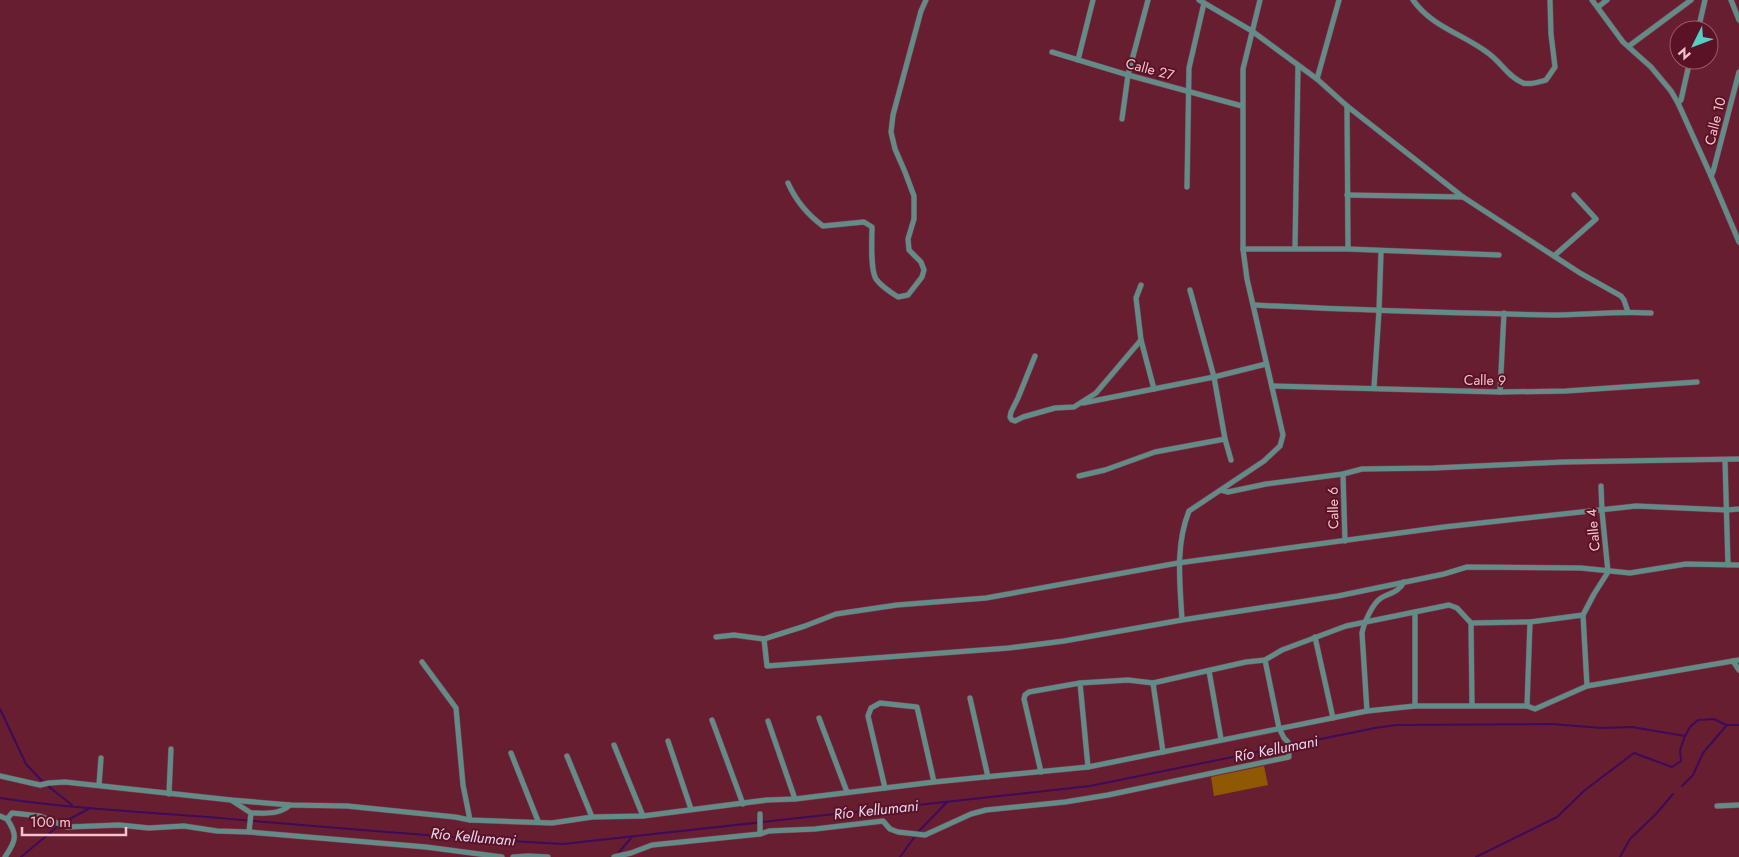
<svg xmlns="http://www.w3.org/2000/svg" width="1739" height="857" font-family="Jost,sans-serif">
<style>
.green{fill:#8f5903}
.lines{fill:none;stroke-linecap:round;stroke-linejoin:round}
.stream{stroke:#3c0b59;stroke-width:2}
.street-casing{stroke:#843f50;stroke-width:6}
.street{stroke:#628c88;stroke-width:5}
.labels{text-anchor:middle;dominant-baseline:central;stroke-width:4;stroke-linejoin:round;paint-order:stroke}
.street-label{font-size:14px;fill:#f2c4ca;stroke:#5b1227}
.water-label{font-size:15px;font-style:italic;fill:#e5d9ef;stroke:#5b1227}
</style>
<rect width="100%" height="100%" fill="#681e31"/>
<!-- green -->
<polygon class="green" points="1264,766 1268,785 1214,796 1211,777"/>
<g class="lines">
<!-- stream -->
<g class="stream">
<polyline points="0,709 26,764 44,783"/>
<polyline points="48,786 72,805"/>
<polyline points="1682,786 1693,775 1703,753 1726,726"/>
<path d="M0,798C72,809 146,812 219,818C334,828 448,838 563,844L1090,786L1375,728L1396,725L1551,724L1602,728L1632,727L1685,736L1690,727L1698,720L1714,719L1726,725H1739"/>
<polyline points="66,821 90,808"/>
<polyline points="619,852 632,837"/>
<polyline points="21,857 57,827"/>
<polyline points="900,857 918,832 947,802"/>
<polyline points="1476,857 1557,817 1585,790 1634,753 1672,767 1681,761 1680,750 1685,736"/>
<polyline points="1620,857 1630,839 1656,814 1673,794"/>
</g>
<defs>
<g id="street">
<polyline points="1199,0 1252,31 1317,79 1347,106 1463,197 1580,273 1621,296 1624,300 1628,312"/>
<path d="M1413,0C1432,27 1463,34 1488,53C1502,63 1507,76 1523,83C1530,85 1539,82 1546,80L1555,67L1551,34L1550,0"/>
<polyline points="1592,0 1623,42 1651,67 1671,91 1678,103 1711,176 1739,242"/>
<polyline points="1731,0 1739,20"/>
<polyline points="1598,7 1607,0"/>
<polyline points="1698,30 1705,0"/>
<polyline points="1629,46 1691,0"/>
<polyline points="1052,52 1128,75 1242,106"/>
<polyline points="1078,60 1093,0"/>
<polyline points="1317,79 1339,0"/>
<polyline points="1678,103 1681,100 1690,60"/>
<polyline points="1347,106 1348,249"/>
<polyline points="1122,119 1128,75 1148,0"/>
<polyline points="1711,176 1713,172 1739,72"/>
<path d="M788,183C796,201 808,215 823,226L864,222L872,227C872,239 870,269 876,279C881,286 890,292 898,297L908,295L922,277L924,270L921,262L909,250L908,239L914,219V196L905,172L895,149L891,132L893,115L921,11L926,0"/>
<polyline points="1187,187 1189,68 1204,3"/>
<polyline points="1347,195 1463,197"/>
<polyline points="1295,248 1298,66"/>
<polyline points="1243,249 1348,249 1499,255"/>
<polyline points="1554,256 1596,219 1574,195"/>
<polyline points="1190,290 1214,377 1225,439 1231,460"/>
<path d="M1254,305C1353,310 1452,313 1551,315C1584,315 1617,311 1651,313"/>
<polyline points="1141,340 1154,389"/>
<polyline points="1035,356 1018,398 1011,412 1010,417 1012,420 1015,421 1023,417 1055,408 1074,407 1096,393 1141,340 1136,298 1141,285"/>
<polyline points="1272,386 1500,392 1566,391 1697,382"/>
<polyline points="1374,387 1379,311 1381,252"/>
<polyline points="1500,392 1504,313"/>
<polyline points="1083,403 1214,377 1266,364"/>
<polyline points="1725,460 1728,565"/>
<polyline points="1343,474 1345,541"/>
<polyline points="1079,476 1105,470 1155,452 1225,439"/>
<polyline points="1221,490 1228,492 1266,484 1343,474 1362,469 1434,468 1564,462 1739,459"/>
<path d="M1182,620C1180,583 1175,546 1189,511L1264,461L1280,446L1283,435L1247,279L1243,249V69L1260,0"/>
<polyline points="1471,623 1472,705"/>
<polyline points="716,637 734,635 764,639 805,626 836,614 897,605 986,598 1178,563 1444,527 1636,506 1727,510 1739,509"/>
<polyline points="1315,637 1333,718"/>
<polyline points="764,639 767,666 1009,648 1064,641 1182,620 1338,596 1444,574 1467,567 1581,568 1630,573 1686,564 1739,565"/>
<polyline points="1733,661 1739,670"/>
<polyline points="422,662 456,708 463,785 470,820"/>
<polyline points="1209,671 1221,739"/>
<polyline points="1080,683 1088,767"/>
<polyline points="1153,683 1163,752"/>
<polyline points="1587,686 1583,615 1594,594 1608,572 1602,511 1601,486"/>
<polyline points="970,698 988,777"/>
<polyline points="1415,706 1415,612"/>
<polyline points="1527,706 1530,622"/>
<path d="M1367,711L1362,633C1364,623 1372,604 1381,598C1390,593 1399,592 1404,582"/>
<polyline points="819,718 847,792"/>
<polyline points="712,720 743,804"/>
<polyline points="768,721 795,799"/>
<polyline points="668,741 691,809"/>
<polyline points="614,745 643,816"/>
<polyline points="511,753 538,821"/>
<polyline points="567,756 592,817"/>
<polyline points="1041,772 1024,699 1025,695 1029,692 1080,683 1128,680 1153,683 1246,662 1265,660 1282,650 1346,626 1449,605 1457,608 1471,623 1530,622 1583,615"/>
<polyline points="0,776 40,785 49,783 65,782 231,800 290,805 347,806 455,817 470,820 552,823 592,817 643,816 767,800 795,799 934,782 1088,767 1367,711 1415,706 1527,706 1535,709 1587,686 1739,660"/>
<polyline points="99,785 101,758"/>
<polyline points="885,788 868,716 871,708 880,703 917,707 934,782"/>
<polyline points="169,794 171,749"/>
<polyline points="231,800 251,813"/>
<polyline points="1717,806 1739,805"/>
<polyline points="760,814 760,834"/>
<polyline points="0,816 7,819 12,813 40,816 67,827 119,825 149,828 184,826 217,831 249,832 426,847 502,857"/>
<path d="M249,832L251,813C265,813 279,815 290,805"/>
<path d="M5,857C16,841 18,835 7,819"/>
<polyline points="513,857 528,856 548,857"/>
<polyline points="614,857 631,853 652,845 760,834 769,831 815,829 883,821 890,829 898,832 925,835 971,814 986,810 1065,802 1108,795 1289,757 1288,742 1284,738 1279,728 1265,660"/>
</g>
</defs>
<!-- street casing -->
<use href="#street" class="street-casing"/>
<!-- street -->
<use href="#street" class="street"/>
</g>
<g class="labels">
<!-- street labels -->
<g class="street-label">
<text transform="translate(1150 69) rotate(15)">Calle 27</text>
<text transform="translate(1715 121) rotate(-76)">Calle 10</text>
<text transform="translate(1485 380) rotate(1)">Calle 9</text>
<text transform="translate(1333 508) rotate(-91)">Calle 6</text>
<text transform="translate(1593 530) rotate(-95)">Calle 4</text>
</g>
<!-- water labels -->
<g class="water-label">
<text transform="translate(1276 749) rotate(-11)">Río Kellumani</text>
<text transform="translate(876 810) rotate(-6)">Río Kellumani</text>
<text transform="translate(473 837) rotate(5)">Río Kellumani</text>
</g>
</g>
<!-- north arrow -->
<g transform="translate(1694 45) rotate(228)"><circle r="24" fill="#5b1227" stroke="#975968"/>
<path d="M0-4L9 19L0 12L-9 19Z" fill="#55cec5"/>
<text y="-8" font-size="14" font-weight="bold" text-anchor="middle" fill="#f2c4ca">N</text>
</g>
<!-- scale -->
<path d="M22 827v8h104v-8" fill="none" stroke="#f2c4ca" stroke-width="2.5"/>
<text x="30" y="827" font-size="15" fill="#f2c4ca" stroke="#5b1227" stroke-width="4" paint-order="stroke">100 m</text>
</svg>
